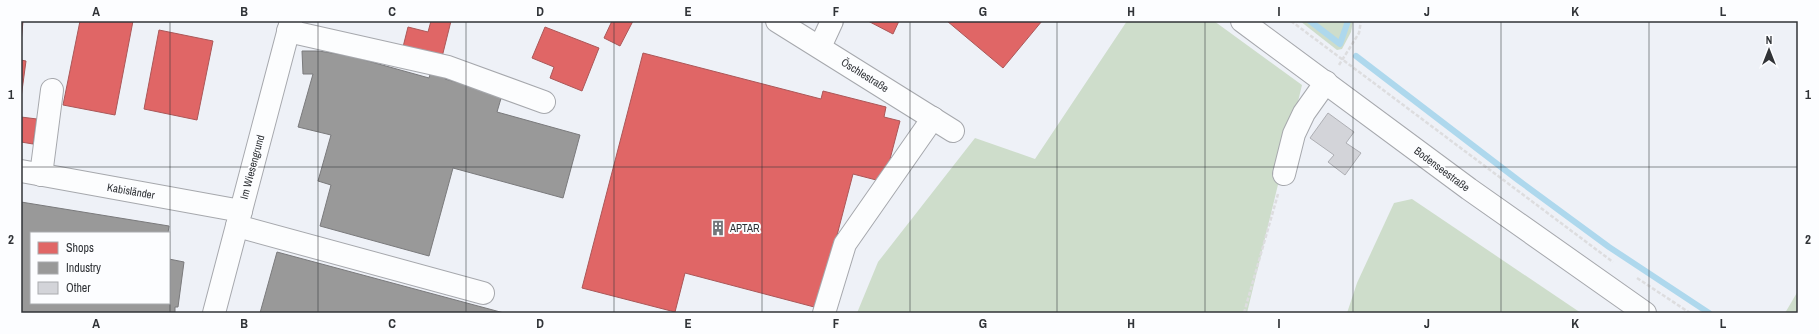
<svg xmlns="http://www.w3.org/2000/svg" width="1819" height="334" font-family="'Archivo Narrow',sans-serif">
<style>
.green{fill:#ceddcb}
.shops{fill:#e06666;stroke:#ab5758}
.industry{fill:#999;stroke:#7a7a7c}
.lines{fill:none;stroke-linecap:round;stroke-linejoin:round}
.stream{stroke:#aed8ed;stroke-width:6}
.building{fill:#d3d4d9;stroke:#aeafb4}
.minor-casing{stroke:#a6a8ad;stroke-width:24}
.path{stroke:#dddddf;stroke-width:2.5;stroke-dasharray:4 2;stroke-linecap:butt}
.minor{stroke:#fcfdfe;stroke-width:22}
.grid{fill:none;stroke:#303337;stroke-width:1;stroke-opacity:0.55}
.labels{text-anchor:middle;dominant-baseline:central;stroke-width:4;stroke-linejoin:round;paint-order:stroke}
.street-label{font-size:11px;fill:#303337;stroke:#fcfdff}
.poi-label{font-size:11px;fill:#303337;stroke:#fcfdff;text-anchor:start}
.neatline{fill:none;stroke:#303337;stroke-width:1.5}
.grid-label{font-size:13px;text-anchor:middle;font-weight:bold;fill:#303337}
</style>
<rect width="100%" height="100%" fill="#eef1f7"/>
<!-- green -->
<g class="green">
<polygon points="1127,21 1214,21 1302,85 1247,313 857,313 878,262 975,138 1035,159"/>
<polygon points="1300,21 1353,21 1351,32 1342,49 1337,50"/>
<polygon points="1412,199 1581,313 1347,313 1357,283 1394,203"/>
<polygon points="1798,291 1798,313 1785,313"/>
</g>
<!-- shops -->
<g class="shops">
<polygon points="21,21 23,21 21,43"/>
<polygon points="80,21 133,21 115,115 63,105"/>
<polygon points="431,21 451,21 442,57 403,47 408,27 428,32"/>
<polygon points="612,21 633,21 620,46 604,38"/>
<polygon points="868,21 899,21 893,34"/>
<polygon points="947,21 1042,21 1003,68"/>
<polygon points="545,27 599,48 582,91 550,78 554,67 532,58"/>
<polygon points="159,30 213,41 197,120 144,109"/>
<polygon points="643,53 821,99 823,91 886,107 884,117 900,121 884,182 853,174 818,308 685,273 675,312 582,288"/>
<polygon points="21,60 26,61 21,98"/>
<polygon points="21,117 37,119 33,144 21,142"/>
</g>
<!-- industry -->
<g class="industry">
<polygon points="302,51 319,51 350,56 429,78 431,71 446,76 445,79 502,95 497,112 580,135 563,198 453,168 429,256 320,226 331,185 318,181 331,135 298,127 313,74 303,74"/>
<polygon points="21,202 169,226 168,233 31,233 31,303 169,303 169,259 184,262 178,307 175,307 175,313 21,313"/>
<polygon points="277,252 504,313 260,313"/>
</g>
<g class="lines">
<!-- stream -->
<g class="stream">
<polyline points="1310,21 1340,44 1348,21"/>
<polyline points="1356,56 1518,180 1609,247 1709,313"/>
</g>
</g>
<!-- building -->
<polygon class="building" points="1328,113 1354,132 1346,143 1361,153 1345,175 1328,162 1334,155 1310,138"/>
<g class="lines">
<defs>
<g id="minor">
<polyline points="777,21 953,131"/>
<polyline points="1242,21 1469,189 1645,313"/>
<polyline points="288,31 448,67 544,102"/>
<polyline points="820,47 832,21"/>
<polyline points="21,171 241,211"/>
<polyline points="1284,174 1294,134 1304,113 1326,82"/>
<polyline points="41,175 52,90"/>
<polyline points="237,226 483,293"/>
<polyline points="214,313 291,21"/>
<polyline points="824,313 845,244 933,118"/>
</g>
</defs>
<!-- minor casing -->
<use href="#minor" class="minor-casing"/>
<!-- path -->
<g class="path">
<polyline points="1291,21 1613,262"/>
<polyline points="1339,65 1359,33 1361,21"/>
<polyline points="1637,278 1690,313"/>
<polyline points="1244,313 1278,194"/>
</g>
<!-- minor -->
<use href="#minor" class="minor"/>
</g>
<!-- grid -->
<path class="grid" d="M170,21V313M318,21V313M466,21V313M614,21V313M762,21V313M910,21V313M1057,21V313M1205,21V313M1353,21V313M1501,21V313M1649,21V313M21,167H1798"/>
<!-- icons -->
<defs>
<symbol id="building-bare" viewBox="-9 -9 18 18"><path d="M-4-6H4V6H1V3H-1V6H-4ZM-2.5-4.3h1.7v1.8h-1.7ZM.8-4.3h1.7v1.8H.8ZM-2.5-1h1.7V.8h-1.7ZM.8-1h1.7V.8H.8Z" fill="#72767a" stroke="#fcfdff" stroke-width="2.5" paint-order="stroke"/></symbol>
</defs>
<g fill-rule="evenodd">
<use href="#building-bare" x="707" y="217" width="22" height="22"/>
</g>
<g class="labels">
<!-- street labels -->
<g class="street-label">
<text transform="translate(865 75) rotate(32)">Öschlestraße</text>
<text transform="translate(252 167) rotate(-75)">Im Wiesengrund</text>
<text transform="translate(1442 169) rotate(37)">Bodenseestraße</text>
<text transform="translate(131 191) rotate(10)">Kabisländer</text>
</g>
<!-- poi labels -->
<g class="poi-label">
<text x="730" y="228">APTAR</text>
</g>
</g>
<!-- border -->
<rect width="1819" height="334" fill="none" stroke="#fcfdff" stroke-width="44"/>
<!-- legend -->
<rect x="30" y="232" width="140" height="72" fill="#fcfdff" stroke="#aaacaf"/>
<rect x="38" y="242" width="20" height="12" fill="#e06666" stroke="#aaacaf"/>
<text x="66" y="252" font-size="12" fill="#303337">Shops</text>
<rect x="38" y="262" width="20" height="12" fill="#999999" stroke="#aaacaf"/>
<text x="66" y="272" font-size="12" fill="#303337">Industry</text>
<rect x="38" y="282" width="20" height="12" fill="#d3d4d9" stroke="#aaacaf"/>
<text x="66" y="292" font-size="12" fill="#303337">Other</text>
<!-- north arrow -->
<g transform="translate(1769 50)" stroke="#fcfdff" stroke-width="3" paint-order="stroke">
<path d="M0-3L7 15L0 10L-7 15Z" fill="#303337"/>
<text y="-6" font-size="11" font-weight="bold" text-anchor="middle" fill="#303337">N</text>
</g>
<rect x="22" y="22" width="1775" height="290" class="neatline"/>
<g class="grid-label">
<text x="96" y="16">A</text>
<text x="244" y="16">B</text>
<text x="392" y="16">C</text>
<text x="540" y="16">D</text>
<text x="688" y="16">E</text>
<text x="836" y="16">F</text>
<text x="983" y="16">G</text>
<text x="1131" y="16">H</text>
<text x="1279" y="16">I</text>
<text x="1427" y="16">J</text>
<text x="1575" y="16">K</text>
<text x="1723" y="16">L</text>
<text x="11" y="99">1</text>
<text x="1808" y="99">1</text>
<text x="11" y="244">2</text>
<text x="1808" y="244">2</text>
<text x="96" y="328">A</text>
<text x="244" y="328">B</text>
<text x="392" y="328">C</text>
<text x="540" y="328">D</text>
<text x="688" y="328">E</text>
<text x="836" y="328">F</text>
<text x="983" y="328">G</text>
<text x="1131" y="328">H</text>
<text x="1279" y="328">I</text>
<text x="1427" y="328">J</text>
<text x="1575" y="328">K</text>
<text x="1723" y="328">L</text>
</g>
</svg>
